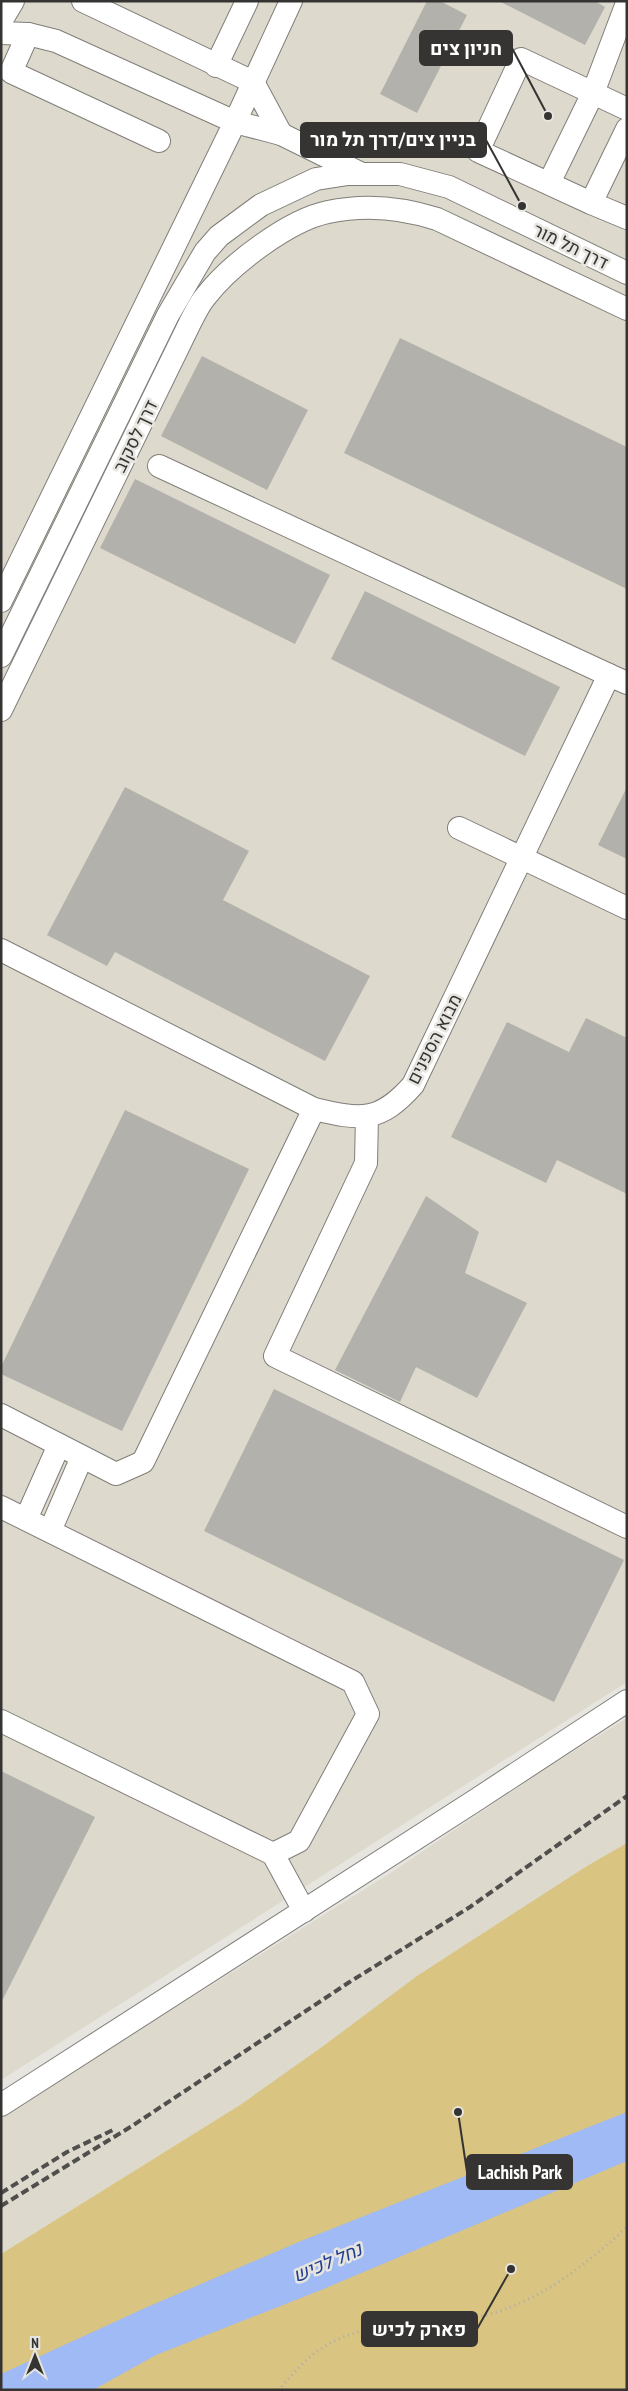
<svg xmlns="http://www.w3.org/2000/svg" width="628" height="2391" font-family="'PT Sans Narrow',Heebo,sans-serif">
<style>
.built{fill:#ddd9cc}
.green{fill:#d9c482}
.water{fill:#9fbaf4}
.building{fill:#b3b1ab}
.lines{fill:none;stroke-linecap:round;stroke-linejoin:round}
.minor-casing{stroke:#807e79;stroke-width:24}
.path{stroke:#afada8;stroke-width:3;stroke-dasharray:1 4;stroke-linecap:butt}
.minor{stroke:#fff;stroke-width:22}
.rail{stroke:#504f4d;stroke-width:4;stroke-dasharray:8 4;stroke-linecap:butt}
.labels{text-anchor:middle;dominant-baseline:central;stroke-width:5;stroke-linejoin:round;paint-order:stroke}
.street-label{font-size:18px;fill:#353432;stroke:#e7e5df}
.water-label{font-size:19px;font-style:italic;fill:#203f90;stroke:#e7e5df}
.leader{fill:none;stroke:#353432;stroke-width:2}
.callout-dot{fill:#353432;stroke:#e7e5df;stroke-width:2}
.callout{fill:#353432;stroke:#353432;stroke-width:2}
.callout-label{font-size:19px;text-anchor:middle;font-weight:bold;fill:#fff}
</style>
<rect width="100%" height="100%" fill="#e7e5df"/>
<!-- built -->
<g class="built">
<polygon points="1,1 627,1 627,1682 1,2080"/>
<polygon points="627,1718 627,1843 587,1866 240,2105 1,2254 1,2117 389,1874 542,1771"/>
</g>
<!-- green -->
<polygon class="green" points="627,1843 627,2390 1,2390 1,2254 240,2105 322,2047 417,1976 587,1866"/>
<!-- water -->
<polygon class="water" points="627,2112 627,2161 321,2290 156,2355 93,2390 1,2390 1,2374 145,2308 301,2241"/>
<!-- building -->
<g class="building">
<polygon points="427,1 440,1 467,15 417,113 380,94"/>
<polygon points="499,1 595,1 605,7 585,45"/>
<polygon points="400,338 627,447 627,589 344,453"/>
<polygon points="202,356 308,410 267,490 161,436"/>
<polygon points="135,479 330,575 295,644 100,548"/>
<polygon points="365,591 560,687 525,756 331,659"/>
<polygon points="125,787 249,851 223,900 370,976 325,1061 115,952 107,966 47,935"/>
<polygon points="627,787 627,859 598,845"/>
<polygon points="586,1018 627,1038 627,1194 557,1160 546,1183 451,1137 507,1022 569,1052"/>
<polygon points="125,1110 249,1169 122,1431 1,1374 1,1367"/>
<polygon points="426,1196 479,1232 465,1273 527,1303 477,1398 416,1367 400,1402 335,1370"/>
<polygon points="274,1389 624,1560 554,1702 204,1531"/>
<polygon points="1,1771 95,1817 1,2003"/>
</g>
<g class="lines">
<defs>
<g id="minor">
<polyline points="83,1 253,82 281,134"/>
<polyline points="1,21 13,1"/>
<polyline points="1,33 28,34 56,41 235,122 291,1"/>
<polyline points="28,34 11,72 159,141"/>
<polyline points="216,66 247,1"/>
<polyline points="627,109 521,59 478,151 591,203 627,129"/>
<polyline points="549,183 593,93 627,3"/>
<polyline points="591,203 627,218"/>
<polyline points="159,466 609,675"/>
<polyline points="1,601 235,122 281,134 360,173"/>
<polyline points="1,656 168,315 205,252 219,236 261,205 316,179 348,174 400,174 449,187 627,273"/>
<path d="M1,710L189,325C194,315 199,304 206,296C231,264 289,220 328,212C365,204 400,207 437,219L627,309"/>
<polyline points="459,828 627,908"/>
<path d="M1,950L314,1109C361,1120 379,1123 413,1085L609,675L627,683"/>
<polyline points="367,1116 366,1163 275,1356 627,1527"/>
<polyline points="1,1415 116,1474 143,1462 314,1109"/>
<polyline points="1,1507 353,1682 368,1714 299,1841 273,1854"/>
<polyline points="26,1519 59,1445"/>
<polyline points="50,1531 82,1457"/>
<polyline points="1,1721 273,1854 304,1911"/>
<polyline points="1,2105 476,1800 627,1701"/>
</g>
</defs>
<!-- minor casing -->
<use href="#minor" class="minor-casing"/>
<!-- path -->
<path class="path" d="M278,2390C291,2377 304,2360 319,2350C370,2314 440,2330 497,2312C547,2296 589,2262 627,2227"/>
<!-- minor -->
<use href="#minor" class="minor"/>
<!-- rail -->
<g class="rail">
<polyline points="1,2193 67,2152 115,2129"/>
<polyline points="1,2206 132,2126 348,1983 470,1907 627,1796"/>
</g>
</g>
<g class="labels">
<!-- street labels -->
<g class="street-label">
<text transform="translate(571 246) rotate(26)">דרך תל מור</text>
<text transform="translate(135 436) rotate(-64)">דרך לסקוב</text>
<text transform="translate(434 1039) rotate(-63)">מבוא הספנים</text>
</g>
<!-- water labels -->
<g class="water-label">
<text transform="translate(327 2262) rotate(-23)">נחל לכיש</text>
</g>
</g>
<!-- callouts -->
<path class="leader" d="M548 116L512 48M522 206L486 140M458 2112L467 2172M511 2269L477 2329"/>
<g class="callout-dot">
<circle cx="548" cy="116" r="5"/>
<circle cx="522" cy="206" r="5"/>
<circle cx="458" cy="2112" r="5"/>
<circle cx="511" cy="2269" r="5"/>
</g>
<g class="callout">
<rect x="420" y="31" width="92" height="34" rx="5"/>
<rect x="301" y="123" width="185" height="34" rx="5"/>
<rect x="467" y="2155" width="105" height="34" rx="5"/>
<rect x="362" y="2312" width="115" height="34" rx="5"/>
</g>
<g class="callout-label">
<text x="466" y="55">חניון צים</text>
<text x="393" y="146">בניין צים/דרך תל מור</text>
<text x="520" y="2179">Lachish Park</text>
<text x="419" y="2336">פארק לכיש</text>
</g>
<!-- border -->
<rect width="628" height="2391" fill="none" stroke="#353432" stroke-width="5"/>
<!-- north arrow -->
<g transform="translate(35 2356)" stroke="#e7e5df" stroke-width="4" paint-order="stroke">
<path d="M0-4L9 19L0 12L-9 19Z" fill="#353432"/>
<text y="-8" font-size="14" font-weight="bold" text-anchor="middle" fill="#353432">N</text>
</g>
</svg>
